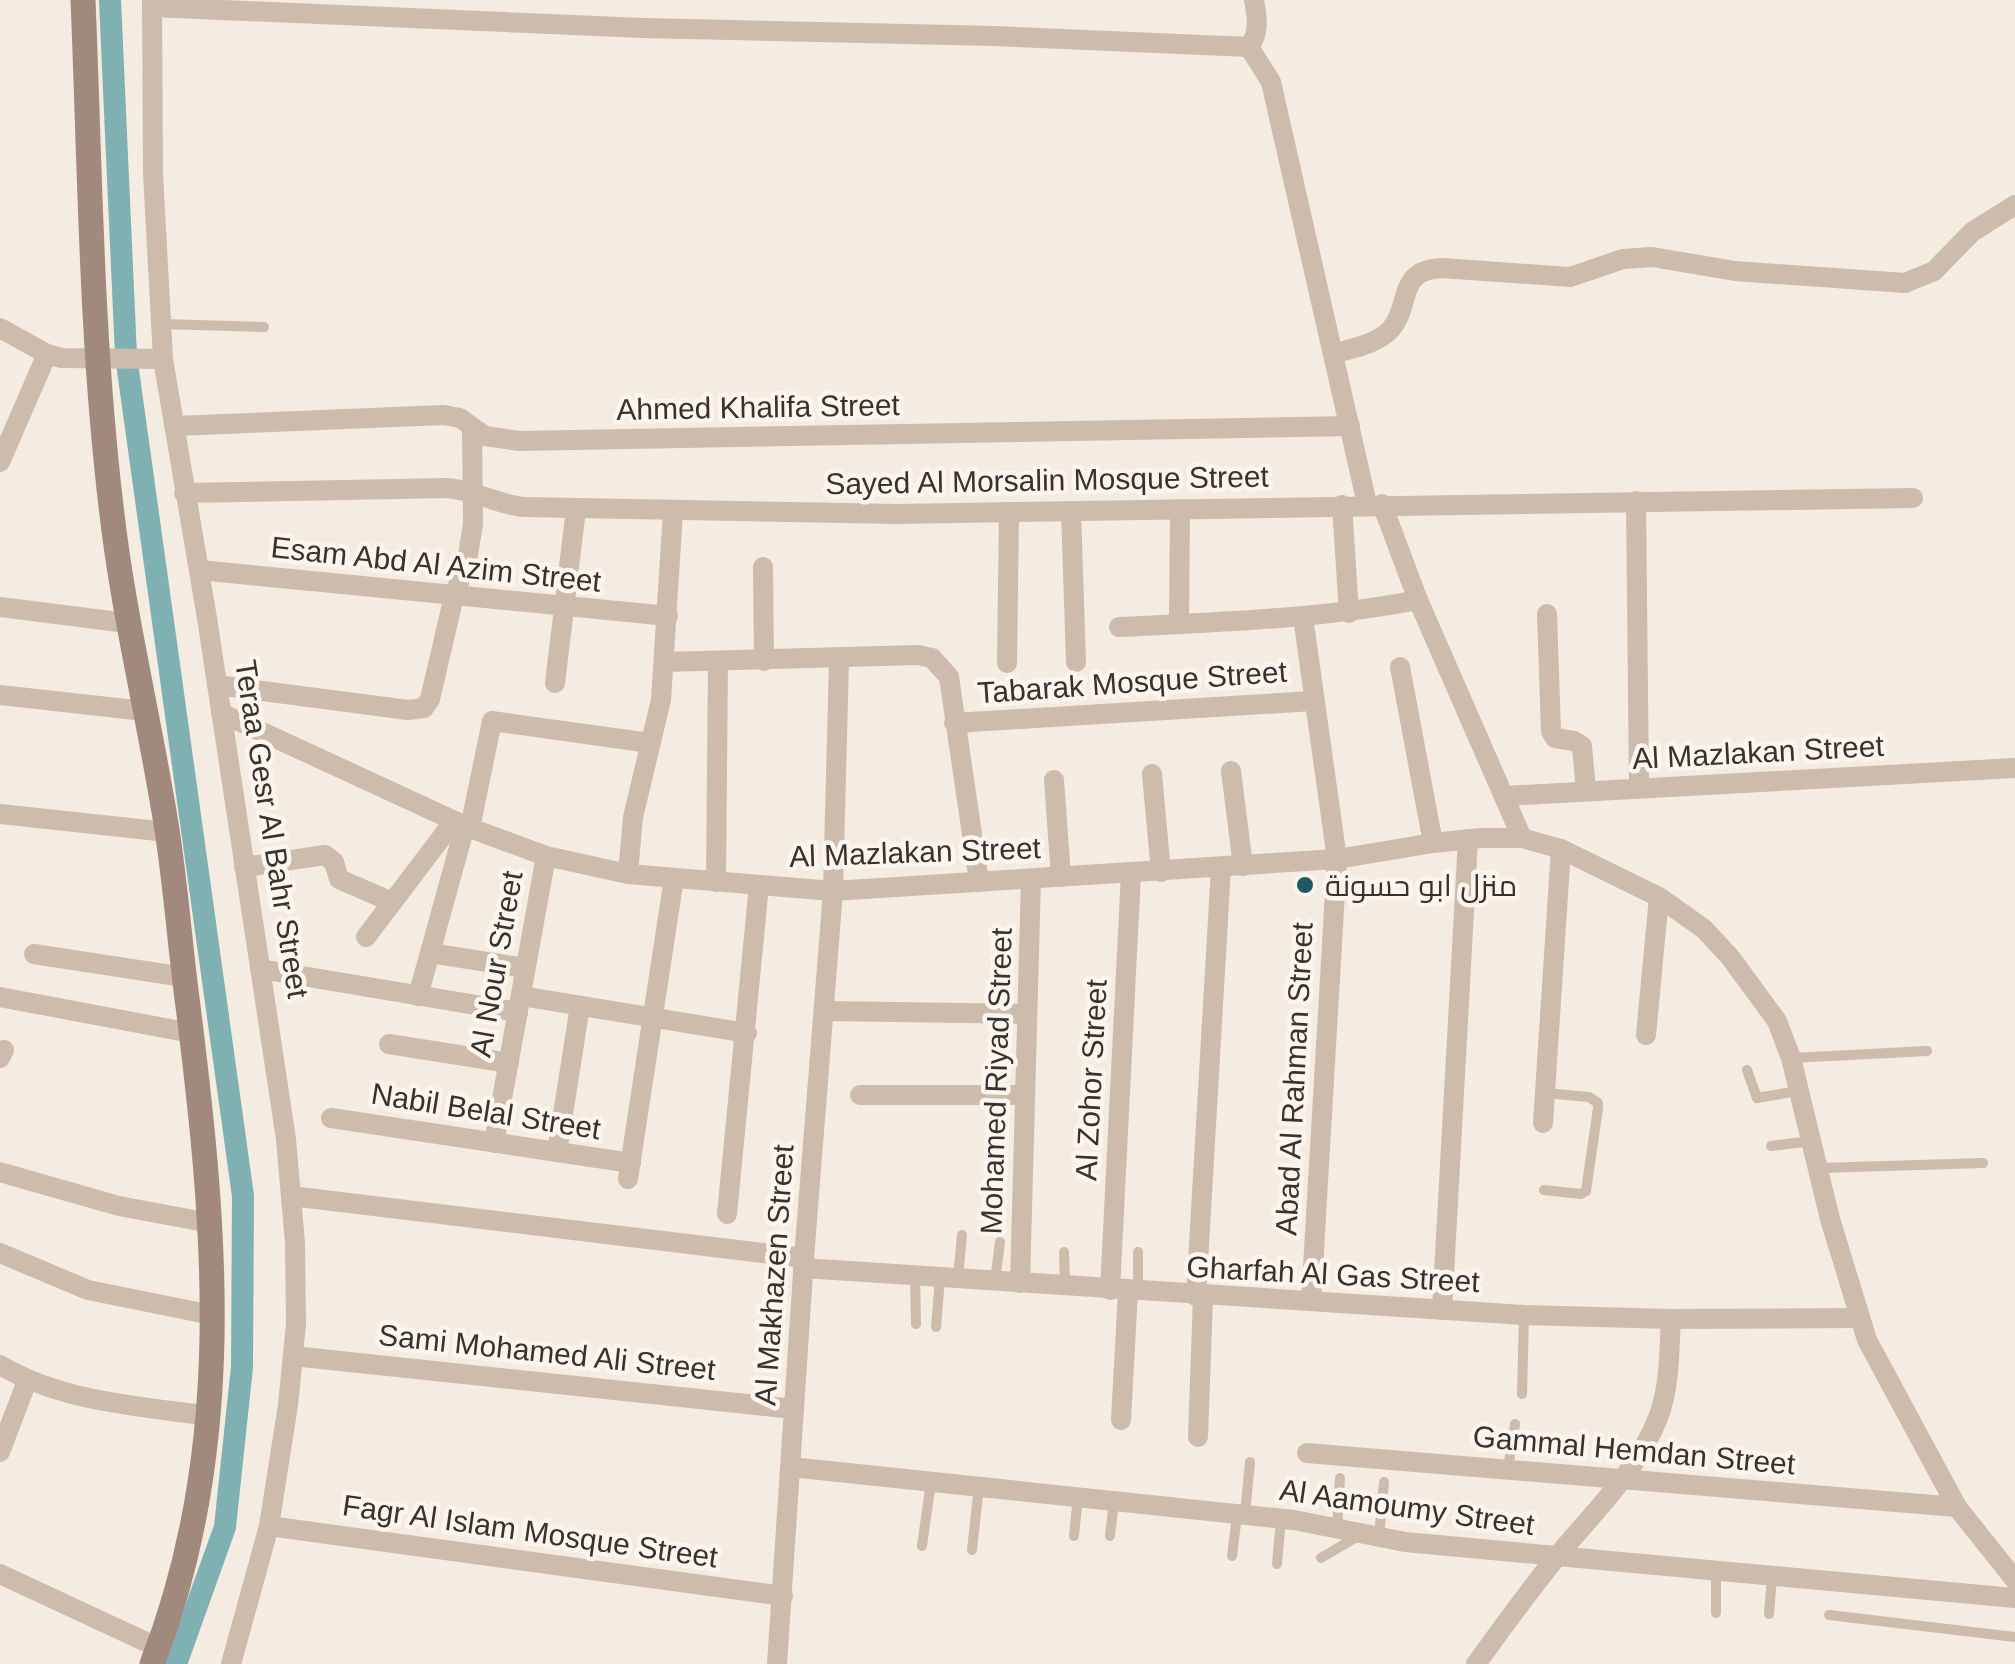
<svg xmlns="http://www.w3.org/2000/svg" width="2015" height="1664" font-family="Helvetica,Cairo,sans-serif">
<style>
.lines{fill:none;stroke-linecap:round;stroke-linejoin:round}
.canal{stroke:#7fb0b2;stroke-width:22}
.lane{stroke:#cdbbac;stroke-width:10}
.street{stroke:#cdbbac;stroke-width:20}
.secondary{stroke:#a18a7d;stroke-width:25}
.poi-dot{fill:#1f5a5e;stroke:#fbf5ee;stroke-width:4}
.labels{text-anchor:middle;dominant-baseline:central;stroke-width:9;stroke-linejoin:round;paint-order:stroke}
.street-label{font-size:30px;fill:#3b302b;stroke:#fbf5ee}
.poi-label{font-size:30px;fill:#3b302b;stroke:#fbf5ee;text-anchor:start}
</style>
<rect width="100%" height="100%" fill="#f4ebe1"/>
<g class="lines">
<!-- canal -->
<polyline class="canal" points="110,0 126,356 243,1196 242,1367 225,1527 176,1664"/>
<!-- lane -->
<g class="lane">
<polyline points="162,324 264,327"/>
<polyline points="1791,1058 1927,1051"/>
<polyline points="1747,1070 1757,1098 1798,1091"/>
<polyline points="1771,1146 1812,1141"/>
<polyline points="1820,1168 1983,1163"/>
<polyline points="1544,1190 1581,1194 1586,1191 1598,1108 1598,1103 1589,1097 1545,1093"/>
<polyline points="1064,1252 1065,1285"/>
<polyline points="915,1276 916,1324"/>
<polyline points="958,1278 962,1235"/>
<polyline points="995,1281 1000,1242"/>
<polyline points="1138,1291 1138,1252"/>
<polyline points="936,1327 940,1278"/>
<polyline points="1522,1394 1524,1315"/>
<polyline points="1508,1469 1515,1424"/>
<polyline points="1245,1514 1250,1462"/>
<polyline points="1337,1528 1340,1478"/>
<polyline points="1074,1536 1078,1496"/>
<polyline points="1110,1536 1114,1500"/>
<polyline points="1379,1537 1384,1482"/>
<polyline points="922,1546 931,1482"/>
<polyline points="972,1550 979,1486"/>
<polyline points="1232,1556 1237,1515"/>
<polyline points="1321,1558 1360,1535"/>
<polyline points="1277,1564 1281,1519"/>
<polyline points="1716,1613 1716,1572"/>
<polyline points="1769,1614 1772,1577"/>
<polyline points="1829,1615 2015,1637"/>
</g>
<!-- street -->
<g class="street">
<polyline points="152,0 153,173 163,359 207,618 286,1139 295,1243 296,1324 288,1405 269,1526 231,1664"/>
<path d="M153,7L643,28L995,36L1249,47C1260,33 1257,16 1254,0"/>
<polyline points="1249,47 1271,82 1367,504"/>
<polyline points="0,328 47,354 62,358 163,359"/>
<path d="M1333,354C1352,348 1378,344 1391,329C1412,304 1396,270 1442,268L1570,277L1623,259L1652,257L1735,271L1905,283L1934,271L1972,232L2015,205"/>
<polyline points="174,426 444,415 460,418 485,436 519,441 1350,426"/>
<polyline points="0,462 47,354"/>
<path d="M184,493L447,488C474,490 496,504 523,507L896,514L1913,498"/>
<polyline points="1636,501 1639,788"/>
<polyline points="1382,504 1418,600 1522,838"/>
<polyline points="1342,505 1349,613"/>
<polyline points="1071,511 1076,662"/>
<polyline points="763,567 764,661"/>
<polyline points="199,570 668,616"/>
<polyline points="0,607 127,623"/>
<polyline points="1547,614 1551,731 1555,738 1574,741 1582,746 1586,791"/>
<polyline points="1303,617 1337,859 1311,1301"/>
<polyline points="1179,624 1180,509"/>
<path d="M1119,627C1219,622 1319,619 1418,600"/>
<polyline points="665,662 918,655 932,658 949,677 979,882"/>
<polyline points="1007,663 1009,512"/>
<polyline points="1400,667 1433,843"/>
<polyline points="555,683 576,509"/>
<polyline points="217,685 408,710 424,708 430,699 454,596 467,561 473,524 472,428"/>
<polyline points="0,695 144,711"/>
<polyline points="221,713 470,828 546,856 628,874 833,891 1337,859 1433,843 1481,838 1522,838 1561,849 1659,897 1704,929 1730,957 1777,1021 1791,1058 1830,1219 1867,1340 1957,1507 2015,1580"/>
<polyline points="954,723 1313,701"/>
<polyline points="1231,771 1243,866"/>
<polyline points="1152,774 1161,872"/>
<polyline points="1054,780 1061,877"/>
<polyline points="1504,796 2015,768"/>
<polyline points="0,814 167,832"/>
<polyline points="470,828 492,721 650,743"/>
<polyline points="244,867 325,855 334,862 339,879 392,902"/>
<polyline points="628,874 633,817 661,700 673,512"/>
<polyline points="716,882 718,662"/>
<polyline points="366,937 454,821"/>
<polyline points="430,953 525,968"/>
<polyline points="34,954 184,977"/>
<polyline points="260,969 518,1012"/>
<polyline points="418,996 465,826"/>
<polyline points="521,996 747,1033"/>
<polyline points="0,997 191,1033"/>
<polyline points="824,1011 1027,1014"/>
<polyline points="1646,1035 1659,897"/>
<polyline points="389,1044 509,1063"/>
<polyline points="0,1058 4,1050"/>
<polyline points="860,1095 1025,1095"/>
<polyline points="331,1118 631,1163"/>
<polyline points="1543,1123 1561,849"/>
<polyline points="494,1143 546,856"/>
<polyline points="557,1152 580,1006"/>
<polyline points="0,1172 119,1206 210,1223"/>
<polyline points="628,1179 674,878"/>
<polyline points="291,1196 804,1258"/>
<polyline points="727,1214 759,885"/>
<polyline points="0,1253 88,1290 212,1315"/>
<polyline points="803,1268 1524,1315 1671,1319 1859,1318"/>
<polyline points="1020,1283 1031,879"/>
<polyline points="1110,1290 1131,874"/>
<polyline points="1196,1296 1221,868"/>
<polyline points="1442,1310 1468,839"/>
<polyline points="293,1356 794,1409"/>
<path d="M0,1365C63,1402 138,1406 209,1416"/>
<polyline points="1121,1420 1128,1291"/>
<polyline points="1198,1437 1203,1297"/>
<polyline points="0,1452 27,1381"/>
<polyline points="1307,1453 1957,1507"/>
<polyline points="791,1467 1294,1520 1405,1542 2015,1598"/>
<polyline points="269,1526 783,1596"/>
<polyline points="0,1574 159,1648"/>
<polyline points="777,1664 804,1258 833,891 839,660"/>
<path d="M1476,1664C1503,1627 1530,1589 1559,1554C1595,1511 1637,1471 1658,1418C1670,1387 1669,1352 1671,1319"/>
</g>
<!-- secondary -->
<path class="secondary" d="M83,0C90,168 91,338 111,506C123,615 150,721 167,830C176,888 180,947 188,1006C216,1230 236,1449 152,1664"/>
</g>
<!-- markers -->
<circle class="poi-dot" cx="1305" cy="885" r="10"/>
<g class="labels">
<!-- street labels -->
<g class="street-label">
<text transform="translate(758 407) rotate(-1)">Ahmed Khalifa Street</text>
<text transform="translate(1047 480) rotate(-1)">Sayed Al Morsalin Mosque Street</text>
<text transform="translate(436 564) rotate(6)">Esam Abd Al Azim Street</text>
<text transform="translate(1132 682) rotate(-4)">Tabarak Mosque Street</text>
<text transform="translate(1758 752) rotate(-3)">Al Mazlakan Street</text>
<text transform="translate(272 829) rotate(81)">Teraa Gesr Al Bahr Street</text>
<text transform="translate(915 852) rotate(-2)">Al Mazlakan Street</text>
<text transform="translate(496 964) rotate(-80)">Al Nour Street</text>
<text transform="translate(1294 1079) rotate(-87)">Abad Al Rahman Street</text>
<text transform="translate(1091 1080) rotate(-87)">Al Zohor Street</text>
<text transform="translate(996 1081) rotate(-88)">Mohamed Riyad Street</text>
<text transform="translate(486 1111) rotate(9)">Nabil Belal Street</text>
<text transform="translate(1333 1274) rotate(3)">Gharfah Al Gas Street</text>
<text transform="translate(774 1275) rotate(-86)">Al Makhazen Street</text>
<text transform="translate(547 1352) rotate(6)">Sami Mohamed Ali Street</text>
<text transform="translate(1634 1450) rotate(5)">Gammal Hemdan Street</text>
<text transform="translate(1407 1507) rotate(8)">Al Aamoumy Street</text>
<text transform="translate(530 1531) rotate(8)">Fagr Al Islam Mosque Street</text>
</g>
<!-- poi labels -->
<g class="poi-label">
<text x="1325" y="885">منزل ابو حسونة</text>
</g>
</g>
</svg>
